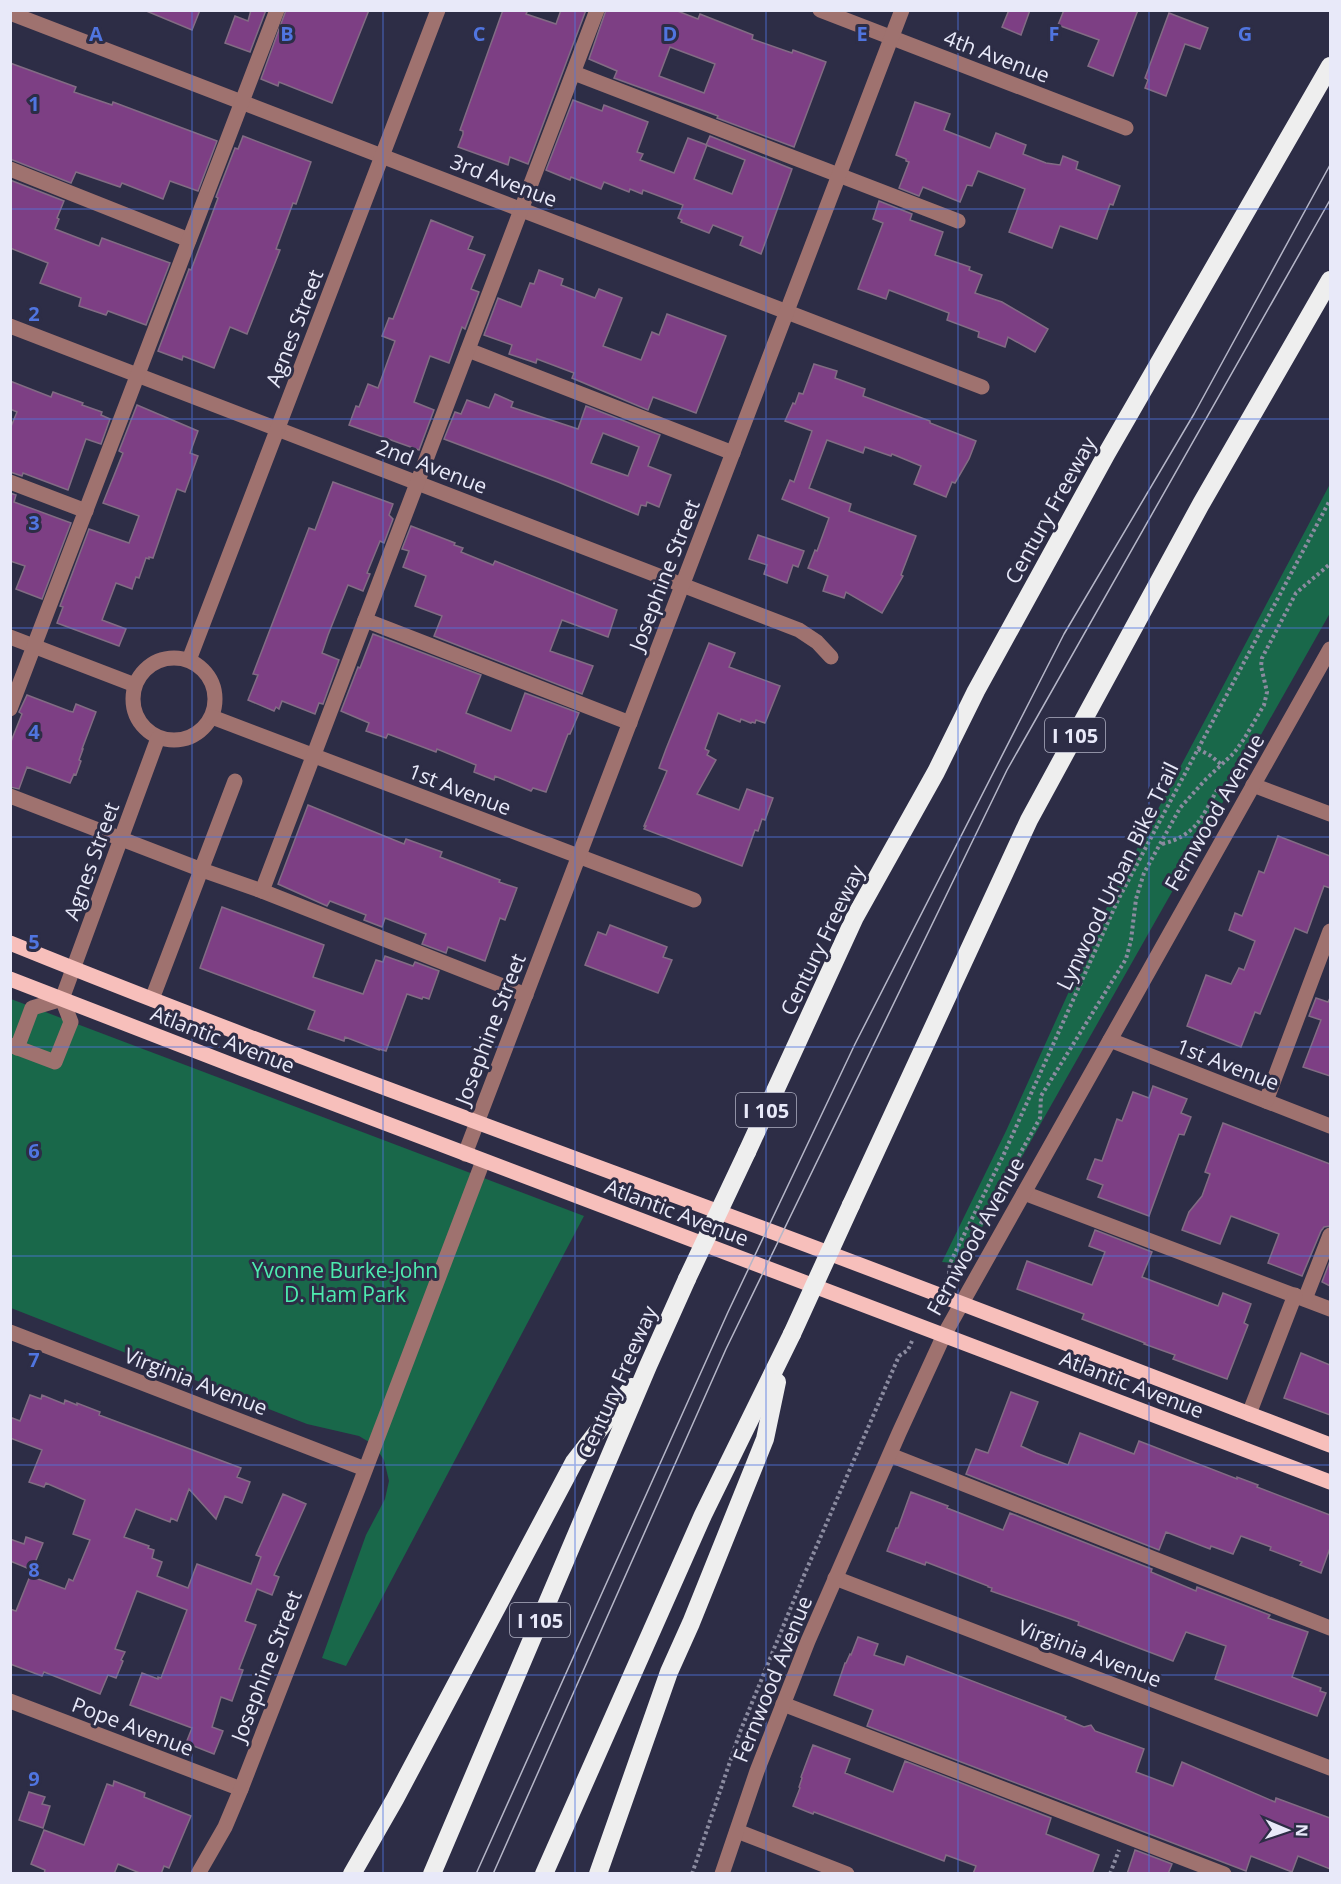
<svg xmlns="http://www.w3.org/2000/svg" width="1341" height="1884" font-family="'Open Sans',sans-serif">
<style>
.green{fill:#19684a}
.building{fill:#7d3f84;stroke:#826c84;stroke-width:1.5;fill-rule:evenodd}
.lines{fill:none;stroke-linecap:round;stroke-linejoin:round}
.path{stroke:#8b8ba0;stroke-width:4;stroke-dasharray:3 3;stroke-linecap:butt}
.minor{stroke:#9f726f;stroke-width:15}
.major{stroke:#f7bfbb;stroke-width:15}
.highway{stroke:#eee;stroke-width:18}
.tram{stroke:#b5b6c8;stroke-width:1.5}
.highway-bridge{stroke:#eee;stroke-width:18}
.grid{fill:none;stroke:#5075e0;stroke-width:1.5;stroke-opacity:0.55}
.labels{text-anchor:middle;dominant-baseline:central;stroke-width:6;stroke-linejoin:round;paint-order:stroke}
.shield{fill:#2d2d46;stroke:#b0b1c3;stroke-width:1.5}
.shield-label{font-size:20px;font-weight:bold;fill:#e8e9f9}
.street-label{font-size:21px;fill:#e8e9f9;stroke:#2d2d46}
.park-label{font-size:21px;fill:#4decaf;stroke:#2d2d46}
.grid-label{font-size:20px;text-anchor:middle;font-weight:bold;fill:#5075e0;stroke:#2d2d46;stroke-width:6;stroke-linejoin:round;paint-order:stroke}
</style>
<rect width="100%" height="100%" fill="#2d2d46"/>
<!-- green -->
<g class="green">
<polygon points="1330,484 1330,613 964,1259 953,1263 942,1262 1006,1131 1112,896"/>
<polygon points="11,999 584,1216 346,1666 322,1658 366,1535 385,1499 389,1481 384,1460 378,1451 369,1442 359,1436 307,1424 11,1308"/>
</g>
<!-- building -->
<g class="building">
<polygon points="144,10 200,10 192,30"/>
<polygon points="251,10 266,10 250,52 225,43 235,16 248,21"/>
<polygon points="286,10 369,10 332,103 279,82 278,86 261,79"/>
<polygon points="503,10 528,10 526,14 556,24 561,10 586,10 528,164 510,157 508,165 458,147 463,134 463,131 460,130"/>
<path d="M606,10H675L698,19L700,14L753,35L752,39L792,53L793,50L826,62L794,147L717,118L718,116L614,78L617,71L589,59ZM670,47L715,64L704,93L659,76Z"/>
<polygon points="1009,10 1030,10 1021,35 1002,27"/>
<polygon points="1064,10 1138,10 1113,76 1088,66 1099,40 1058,25"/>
<polygon points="1169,13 1208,28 1200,49 1185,44 1166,96 1145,88 1148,80 1145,78"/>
<polygon points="10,63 76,87 74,92 112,105 113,102 217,141 198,191 170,181 163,199 122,183 120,187 76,172 71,183 10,159"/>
<polygon points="573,100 602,111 604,105 648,122 637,152 643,154 640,160 674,173 688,138 707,145 694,179 732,194 745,160 706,145 710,136 792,169 761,254 740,245 743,237 713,225 709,233 681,222 682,220 678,218 683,205 643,190 642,194 630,189 629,192 604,182 601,189 571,177 570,180 546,170"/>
<polygon points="915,102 950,114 944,130 990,148 996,133 1026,145 1023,154 1046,163 1060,165 1063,156 1078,162 1076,169 1120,186 1113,205 1110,204 1097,239 1060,226 1052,248 1009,232 1025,189 978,171 972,186 967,185 960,202 923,187 919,196 899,188 909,162 906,161 906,159 896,155"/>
<polygon points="243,136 311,162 296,204 293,203 276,249 280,250 247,334 230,327 214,368 183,356 182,360 158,351 189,269 191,270 202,241 218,198 216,197 235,148 238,149"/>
<polygon points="10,180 64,201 57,218 59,219 55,229 99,246 102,238 170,263 146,325 108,311 106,315 79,306 81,298 40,283 48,263 10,248"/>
<polygon points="879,201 912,214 910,220 943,232 935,255 970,267 969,270 982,275 975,293 1002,302 1048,329 1035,352 1008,337 1005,347 978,337 979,332 947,320 949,313 889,290 886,299 858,289 883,223 873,219"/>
<polygon points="431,220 473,237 468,249 485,255 471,289 479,292 465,329 462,327 449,363 430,356 414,402 434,410 419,450 349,425 356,406 359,407 368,384 378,388 395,341 382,336 389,318 393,319"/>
<polygon points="539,270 563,279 561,285 595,298 599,289 622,298 603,346 641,360 652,332 659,335 667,314 726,336 696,413 653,397 648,410 572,378 574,373 537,359 536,363 509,354 512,345 484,335 498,298 521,307 530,283 534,284"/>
<polygon points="814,364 837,371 835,378 865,389 863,396 930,421 930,423 976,441 969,459 955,483 952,482 946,497 914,484 921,466 892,454 891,456 865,447 863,453 827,440 809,488 851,504 849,511 916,536 901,575 903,576 882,613 846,592 844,598 823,591 828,576 808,568 815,550 817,551 829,518 782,499 790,480 794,482 812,431 785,421 793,403 795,404 799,393 803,394"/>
<polygon points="10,381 51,397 53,392 83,403 82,405 102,412 101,415 110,419 101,444 86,439 68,490 23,473 22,476 10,472 10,429 17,412 10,409"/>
<path d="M495,394L513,402L511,407L578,429L586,406L660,435L648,466L671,475L659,507L647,502L646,506L641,505L638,515L558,482L444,439L455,412L461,414L467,400L489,408ZM603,433L639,447L628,476L591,463Z"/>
<polygon points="137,405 198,431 190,453 198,456 185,492 177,489 153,558 149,557 149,559 146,558 139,578 136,577 132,589 116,583 102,620 126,629 119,646 57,623 63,607 60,606 89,529 129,543 139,516 103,503 123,453 119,451"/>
<polygon points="333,482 393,504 389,515 393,519 384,543 380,541 367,573 370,574 363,591 348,585 328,635 322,653 339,660 323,704 319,703 315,714 282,701 279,709 276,707 274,711 248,700 258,675 253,674 309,528 315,530"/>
<polygon points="10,493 16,495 14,502 71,523 42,599 16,589 25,566 10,561"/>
<polygon points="411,526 455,543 454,545 463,548 461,552 493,565 495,561 617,610 608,637 562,620 550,651 593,666 582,694 434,636 442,616 415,606 426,576 403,567 409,551 402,549"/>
<polygon points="758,535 804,551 798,567 793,565 787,583 764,574 767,565 749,559"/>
<polygon points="373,634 481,675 466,713 511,731 525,693 579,713 570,734 568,734 546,792 533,788 531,791 495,776 494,780 474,772 476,765 437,749 436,752 388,734 386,738 366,731 369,723 341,711 358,667 360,668"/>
<polygon points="709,643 735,653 729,667 780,686 765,723 756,720 755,723 752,722 751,723 741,719 740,722 718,713 705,749 709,751 707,755 716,760 697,794 739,810 747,789 773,798 765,820 762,819 758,831 755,830 742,866 644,829 646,826 644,826 667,771 659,768 666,749"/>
<polygon points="27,695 69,711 73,712 76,704 96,712 82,749 83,749 79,760 81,761 76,775 74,774 70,783 27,767 19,789 10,787 10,744 22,714 19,712"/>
<polygon points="308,805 404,844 406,839 442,852 440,857 500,880 499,882 517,888 505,920 500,918 485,961 448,947 446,953 422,944 426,934 385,918 382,927 364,920 366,915 330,901 327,906 278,884"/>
<polygon points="1278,836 1330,856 1330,888 1324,886 1307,933 1295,928 1260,1014 1255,1012 1241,1047 1187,1026 1206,975 1231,984 1239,968 1244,970 1255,941 1229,930 1235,913 1242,916 1259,871 1264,873"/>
<polygon points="222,907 324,945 313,977 363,994 376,960 383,962 385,956 413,966 415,962 439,971 429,999 423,997 422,999 407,994 386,1051 379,1049 379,1050 345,1037 344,1041 308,1029 315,1011 200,968"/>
<polygon points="610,925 667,947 663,957 672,960 658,993 585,965 598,932 606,935"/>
<polygon points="1316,998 1328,1002 1330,998 1330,1076 1303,1067 1321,1020 1309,1016"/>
<polygon points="1153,1086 1187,1099 1181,1113 1191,1117 1184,1135 1179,1134 1149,1216 1098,1197 1103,1185 1087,1179 1095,1159 1102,1161 1117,1119 1122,1121 1133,1092 1149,1098"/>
<polygon points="1223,1123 1330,1164 1330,1226 1324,1227 1321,1231 1302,1276 1268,1263 1279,1234 1231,1216 1220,1244 1182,1230 1189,1212 1202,1196 1210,1174 1205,1172"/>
<polygon points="1095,1230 1152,1252 1142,1277 1218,1306 1223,1293 1251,1304 1244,1323 1248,1325 1227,1379 1173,1359 1175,1355 1144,1344 1145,1343 1082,1319 1084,1314 1017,1289 1027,1261 1092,1285 1105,1252 1089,1246"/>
<polygon points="1330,1261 1330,1286 1322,1282"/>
<polygon points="1301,1353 1330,1365 1330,1415 1284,1398"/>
<polygon points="1011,1392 1038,1402 1021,1446 1036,1453 1068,1465 1080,1433 1134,1454 1139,1441 1237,1479 1237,1477 1258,1485 1257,1487 1330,1515 1330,1548 1321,1573 1300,1565 1302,1562 1270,1550 1271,1547 1241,1536 1233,1554 1211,1546 1210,1549 1166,1532 1159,1550 966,1474 976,1449 988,1453"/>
<polygon points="30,1395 41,1399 42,1395 64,1404 65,1400 77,1405 77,1403 100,1412 99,1415 241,1468 237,1477 250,1482 242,1503 225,1496 216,1519 189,1489 177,1521 171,1518 170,1522 136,1509 124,1537 149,1546 148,1548 154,1550 152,1558 162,1562 157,1576 188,1588 197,1564 251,1584 261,1557 256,1555 283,1494 306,1504 274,1575 279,1577 272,1595 257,1589 245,1621 256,1625 239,1669 243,1670 232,1701 221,1697 212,1727 223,1731 214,1754 186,1743 192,1728 130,1705 142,1673 158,1679 158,1677 161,1678 187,1610 137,1591 115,1649 125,1652 121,1660 123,1661 116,1678 108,1675 100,1694 44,1672 42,1676 10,1664 10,1609 16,1611 30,1576 65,1589 69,1579 73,1581 90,1540 73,1534 85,1500 46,1483 44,1487 29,1482 42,1450 10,1438 10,1417 20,1421"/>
<polygon points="911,1492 948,1506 947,1508 1003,1530 1010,1513 1152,1569 1151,1572 1196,1591 1197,1587 1270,1615 1268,1618 1308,1632 1292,1677 1321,1688 1320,1691 1326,1693 1317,1716 1215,1679 1226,1646 1186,1632 1173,1661 1078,1625 1079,1622 991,1591 992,1588 988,1587 988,1586 926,1562 925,1565 887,1551 896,1528 898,1528"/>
<polygon points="26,1537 43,1543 32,1570 10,1561 10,1539 24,1544"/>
<polygon points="858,1637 878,1644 874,1655 904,1665 907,1656 1056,1713 1066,1717 1065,1719 1084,1727 1091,1725 1095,1731 1144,1749 1136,1772 1173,1786 1182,1762 1275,1802 1276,1798 1330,1818 1330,1869 1298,1856 1292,1872 1251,1856 1246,1871 867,1726 873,1710 834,1695 845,1663 846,1663 850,1654 851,1655"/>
<polygon points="813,1745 850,1759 845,1773 893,1792 905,1761 1051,1818 1046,1834 1099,1855 1092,1874 973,1874 976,1866 946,1855 944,1861 814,1812 813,1814 793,1806 800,1788 799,1787 802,1778 801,1777"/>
<polygon points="114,1781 145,1793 144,1797 191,1816 169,1868 164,1866 161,1874 142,1874 118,1864 114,1874 44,1874 45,1870 31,1864 44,1830 84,1845 107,1784 113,1786"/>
<polygon points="29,1792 45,1797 42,1804 50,1806 43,1828 19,1820"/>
<polygon points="1135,1850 1172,1864 1168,1874 1127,1874"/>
</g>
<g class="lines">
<!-- path -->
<g class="path">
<polyline points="1198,749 1211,756 1222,765"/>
<path d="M1162,844C1196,835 1201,819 1217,790"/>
<polyline points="949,1274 950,1263 1003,1156 1118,900 1330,500"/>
<polyline points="946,1280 957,1266 1040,1118 1041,1096 1126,959 1131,940 1136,899 1144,873 1180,808 1206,779 1234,753 1244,739 1264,705 1267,692 1261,666 1262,658 1296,593 1330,564"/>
<polyline points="692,1874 740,1732 805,1573 899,1356 908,1350 912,1341"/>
<polyline points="1110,1874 1119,1850"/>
</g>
<!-- minor -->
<g class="minor">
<polyline points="820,10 1126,128"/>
<polyline points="10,13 982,387"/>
<polyline points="574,73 958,221"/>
<polyline points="10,169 189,240"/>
<polyline points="10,326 799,630 817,642 831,657"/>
<polyline points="468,350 733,453"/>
<polyline points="10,482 86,511"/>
<polyline points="365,620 630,723"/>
<polyline points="10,637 135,685"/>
<circle cx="174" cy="699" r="41"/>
<polyline points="189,660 438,10"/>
<polyline points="10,709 277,10"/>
<polyline points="212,717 694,900"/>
<polyline points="1253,785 1330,814"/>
<polyline points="10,796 202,870 262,891 526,995"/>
<polyline points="262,891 597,10"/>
<polyline points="62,999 158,738"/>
<polyline points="152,999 235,781"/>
<polyline points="1110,1040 1330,1126"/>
<polyline points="10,1045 55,1062 71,1022 62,999"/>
<polyline points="17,1048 32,1008 62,999"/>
<polyline points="1266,1101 1330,931"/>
<polyline points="465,1154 902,10"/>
<polyline points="1024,1193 1330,1309"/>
<polyline points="1305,1299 1330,1235"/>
<polyline points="10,1332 365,1469"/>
<polyline points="1249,1414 1295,1295"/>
<polyline points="890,1455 1330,1628"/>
<polyline points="835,1578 1330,1768"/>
<polyline points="10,1701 241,1789"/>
<polyline points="783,1704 1224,1874"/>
<polyline points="737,1831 847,1874"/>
<polyline points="198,1874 225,1827 241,1789 358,1489 483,1161"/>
<polyline points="722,1874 757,1771 808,1641 899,1433 944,1335 1330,649"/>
</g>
<!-- major -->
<g class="major">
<path d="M10,943C247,1039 488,1126 727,1215C929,1290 1130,1368 1330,1445"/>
<path d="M10,979C449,1150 891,1314 1330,1482"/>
</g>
<!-- highway -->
<g class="highway">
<polyline points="747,1152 855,917 936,772 976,691 1107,453 1330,66"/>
<polyline points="851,1205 1029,820 1201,504 1330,280"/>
<polyline points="352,1874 395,1799 574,1462 632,1387"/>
<polyline points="432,1874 648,1366 687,1279"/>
<polyline points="544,1874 703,1515 792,1334"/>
<polyline points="598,1874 669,1672 691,1623 765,1439 777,1382"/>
</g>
<!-- tram -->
<g class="tram">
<polyline points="476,1874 728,1312 855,1044 1064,634 1194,414 1330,165"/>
<polyline points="493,1874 726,1349 1007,770 1330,200"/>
</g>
<!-- highway-bridge -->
<g class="highway-bridge">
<polyline points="687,1279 747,1152"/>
<polyline points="792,1334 851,1205"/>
</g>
</g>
<!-- grid -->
<path class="grid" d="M192,10V1874M383,10V1874M575,10V1874M766,10V1874M958,10V1874M1149,10V1874M10,209H1330M10,419H1330M10,628H1330M10,837H1330M10,1047H1330M10,1256H1330M10,1465H1330M10,1675H1330"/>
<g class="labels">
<!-- shield labels -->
<g class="shield">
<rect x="1045" y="718" width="60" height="34" rx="4.5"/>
<rect x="736" y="1093" width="60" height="34" rx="4.5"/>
<rect x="510" y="1603" width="60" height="34" rx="4.5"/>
</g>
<g class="shield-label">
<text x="1075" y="735">I 105</text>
<text x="766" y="1110">I 105</text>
<text x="540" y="1620">I 105</text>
</g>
<!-- street labels -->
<g class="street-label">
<text transform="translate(997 56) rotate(21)">4th Avenue</text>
<text transform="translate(504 180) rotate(21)">3rd Avenue</text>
<text transform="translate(294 328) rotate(-69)">Agnes Street</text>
<text transform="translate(432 466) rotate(21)">2nd Avenue</text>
<text transform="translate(1050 510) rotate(-61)">Century Freeway</text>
<text transform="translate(664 575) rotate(-69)">Josephine Street</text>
<text transform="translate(460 789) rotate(21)">1st Avenue</text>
<text transform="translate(1214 812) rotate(-60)">Fernwood Avenue</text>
<text transform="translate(91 861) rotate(-70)">Agnes Street</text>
<text transform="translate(1117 876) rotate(-64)">Lynwood Urban Bike Trail</text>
<text transform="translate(822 940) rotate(-64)">Century Freeway</text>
<text transform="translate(490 1029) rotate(-69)">Josephine Street</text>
<text transform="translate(223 1039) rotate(21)">Atlantic Avenue</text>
<text transform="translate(1228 1064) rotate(21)">1st Avenue</text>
<text transform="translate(677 1212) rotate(21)">Atlantic Avenue</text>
<text transform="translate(975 1236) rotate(-61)">Fernwood Avenue</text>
<text transform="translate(196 1381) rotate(21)">Virginia Avenue</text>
<text transform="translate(617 1382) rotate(-66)">Century Freeway</text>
<text transform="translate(1132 1384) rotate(21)">Atlantic Avenue</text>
<text transform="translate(1090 1653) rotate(21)">Virginia Avenue</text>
<text transform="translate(266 1666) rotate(-69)">Josephine Street</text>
<text transform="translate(772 1679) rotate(-68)">Fernwood Avenue</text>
<text transform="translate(133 1726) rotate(21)">Pope Avenue</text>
</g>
<!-- park labels -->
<g class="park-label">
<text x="345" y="1270">Yvonne Burke-John<tspan x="345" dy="24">D. Ham Park</tspan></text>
</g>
</g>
<g class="grid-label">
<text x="96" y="41">A</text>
<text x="287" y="41">B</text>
<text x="479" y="41">C</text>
<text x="670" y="41">D</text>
<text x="862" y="41">E</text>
<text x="1054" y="41">F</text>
<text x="1245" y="41">G</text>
<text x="34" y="111">1</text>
<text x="34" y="321">2</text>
<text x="34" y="530">3</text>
<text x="34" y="739">4</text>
<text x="34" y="949">5</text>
<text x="34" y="1158">6</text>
<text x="34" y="1367">7</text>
<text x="34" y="1577">8</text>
<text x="34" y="1786">9</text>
</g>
<!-- border -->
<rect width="1341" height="1884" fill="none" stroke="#e8e9f9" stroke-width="24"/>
<!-- north arrow -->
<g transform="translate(1287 1830) rotate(92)" stroke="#2d2d46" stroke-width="4.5" paint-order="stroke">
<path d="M0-4.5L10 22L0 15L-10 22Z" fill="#e8e9f9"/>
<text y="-9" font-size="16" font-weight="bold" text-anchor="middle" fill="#e8e9f9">N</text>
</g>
</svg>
